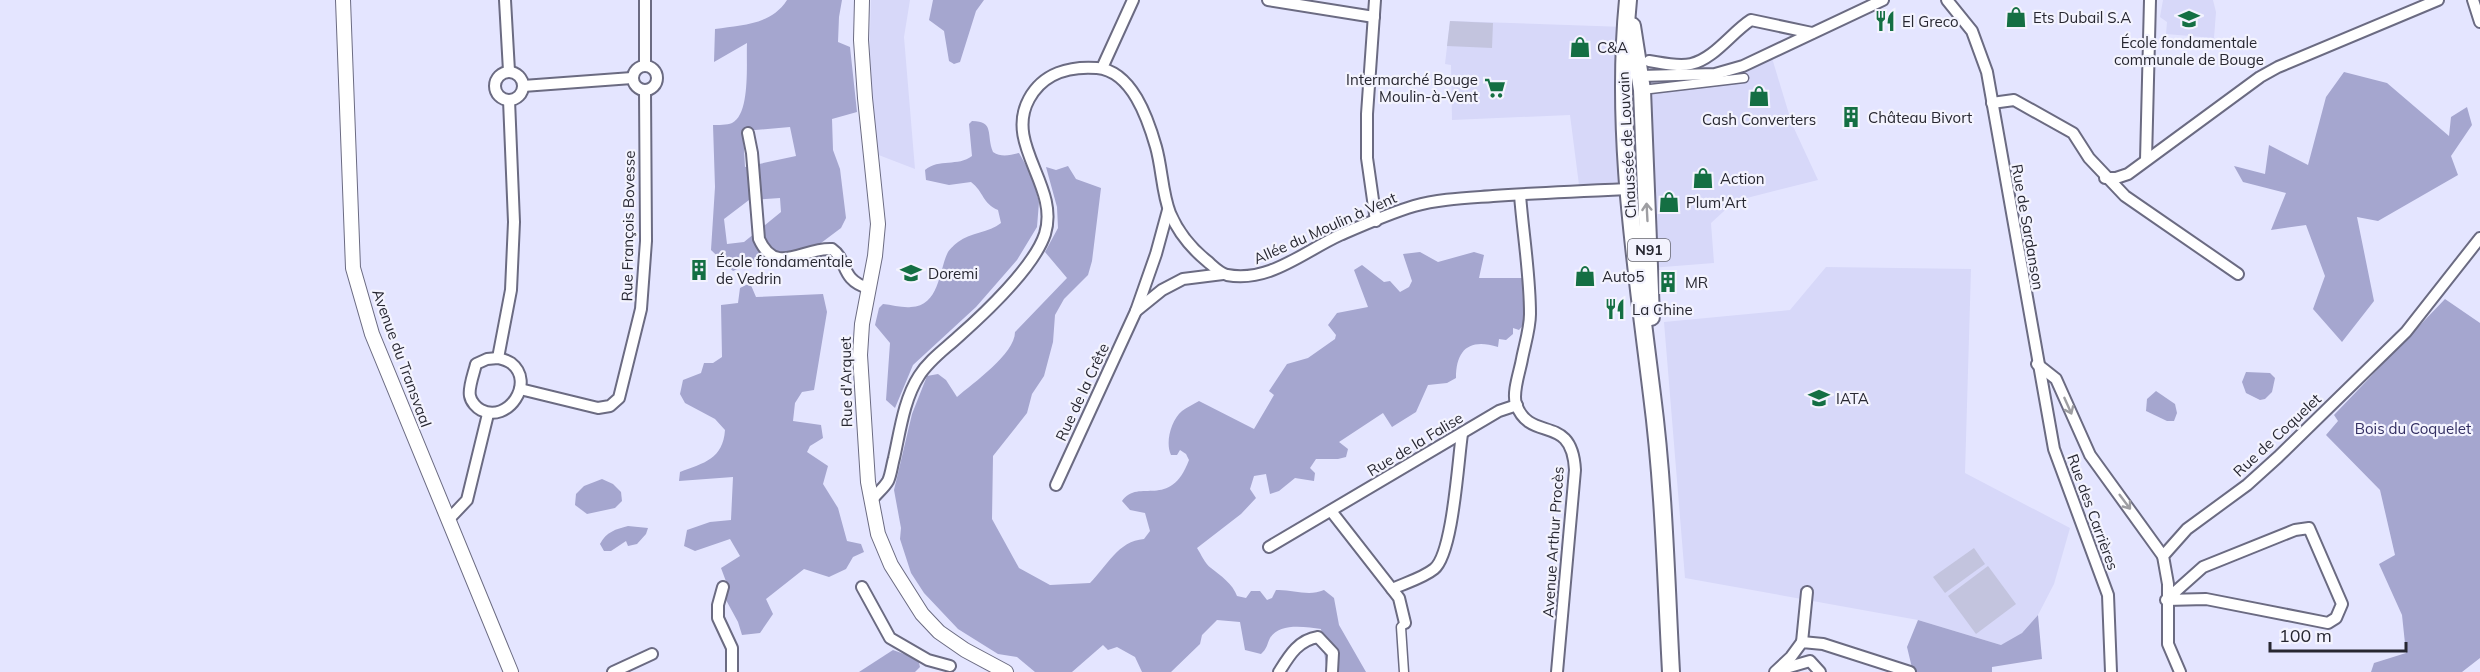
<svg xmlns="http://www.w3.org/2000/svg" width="2480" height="672" font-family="Mulish,sans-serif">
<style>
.built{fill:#d7d8f9}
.green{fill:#c3c4de}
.forest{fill:#a5a6cf;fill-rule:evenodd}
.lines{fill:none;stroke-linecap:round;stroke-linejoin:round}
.pedestrian-casing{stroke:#6b6b82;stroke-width:11}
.minor-casing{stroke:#6b6b82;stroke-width:14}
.tertiary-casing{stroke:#6b6b82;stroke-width:16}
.primary-casing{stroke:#6b6b82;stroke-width:20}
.pedestrian{stroke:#fff;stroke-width:8}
.minor{stroke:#fff;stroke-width:10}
.tertiary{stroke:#fff;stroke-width:14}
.primary{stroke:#fff;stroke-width:16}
.oneway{stroke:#9e9ea2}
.labels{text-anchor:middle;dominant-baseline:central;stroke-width:4.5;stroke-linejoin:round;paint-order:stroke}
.shield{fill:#f3f3fe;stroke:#64646e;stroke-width:1.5}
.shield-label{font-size:14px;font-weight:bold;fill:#272731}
.poi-label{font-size:15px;fill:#272731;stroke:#f3f3fe;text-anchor:start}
.street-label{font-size:15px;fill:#272731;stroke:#f3f3fe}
.park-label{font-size:15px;fill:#332f63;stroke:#f3f3fe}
</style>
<rect width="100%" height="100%" fill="#e4e5ff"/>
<!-- built -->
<g class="built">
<polygon points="871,0 910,0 904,37 915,169 876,154 868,97"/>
<polygon points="2163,0 2213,0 2216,12 2214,38 2166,34 2167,22 2160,17"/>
<polygon points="1450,21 1625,27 1641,76 1715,74 1772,58 1792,124 1818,180 1735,201 1711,223 1714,263 1650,268 1647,180 1579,185 1570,115 1452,120 1451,65 1445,64"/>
<polygon points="1826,267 1971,269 1965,473 2070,528 2054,584 2038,615 2022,633 2012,640 2001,645 1918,620 1685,578 1664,322 1790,310"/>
</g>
<!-- green -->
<g class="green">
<polygon points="1450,21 1493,23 1492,48 1447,46"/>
<polygon points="1974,548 1985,564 1945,593 1933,577"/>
<polygon points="1988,566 2016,604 1976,634 1948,596"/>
</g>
<!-- forest -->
<g class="forest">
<path d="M787,0H842L839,17L838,42L850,47L857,112L832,119L833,150L840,169L846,218L841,228L821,243L803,252L777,255L765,243L755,261L733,271L711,250L715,187L713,125C718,125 727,125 732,123C751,114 746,61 747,43L714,62L715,29C742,25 771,25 787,0ZM790,127L796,156L745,167L743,131ZM780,198L781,212L744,242L727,244L724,219L749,200Z"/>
<polygon points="933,0 984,0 976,11 960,62 954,64 949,61 944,31 929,20"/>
<polygon points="2344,72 2387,83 2449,136 2451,117 2467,107 2472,125 2451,156 2458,175 2378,221 2357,217 2374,301 2342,342 2313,309 2325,276 2306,225 2271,230 2286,193 2243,182 2234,166 2265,174 2269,145 2308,165 2326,97"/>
<path d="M972,121C995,121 986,135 993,152C1002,158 1010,155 1019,153L1032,176L1039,202L1037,227L1017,260L976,307L913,365L895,408L886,400L890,343L875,325L879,308L883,304C892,305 903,308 911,307C940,306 939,269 948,252C950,249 955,244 958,242C971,232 989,233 1001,223L998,210C982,203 984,192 971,182L949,185L926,180L925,170C939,158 958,167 972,156L969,124Z"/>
<path d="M1068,166L1076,179L1101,188L1092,261L1088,275L1064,299L1055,315L1053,342L1044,376L1032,394L1027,413L993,456L992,519L1019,568L1050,585L1090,583C1107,566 1118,541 1144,539L1150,531L1145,513L1130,510L1122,501C1139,477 1170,511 1189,460L1186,454L1180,450L1177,455H1171C1165,443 1171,420 1182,411C1187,407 1194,404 1199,401L1254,429L1274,395L1269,391L1287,364L1308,358L1335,339L1336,335L1328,325L1337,313L1368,307L1354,270L1362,265L1384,282L1390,281L1400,292L1409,287L1412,281L1403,254L1420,252L1438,262L1474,252L1484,255L1479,278H1522L1524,324L1519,330L1513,328V334L1506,340L1499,339L1498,347C1470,338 1456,349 1456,378L1447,383L1428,385L1416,412L1392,427L1383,413L1339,442L1348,449L1346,457L1338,459H1316L1310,468L1315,473L1314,481L1295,478L1279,491L1270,494L1266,474L1254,476L1250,489L1256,498L1241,514L1197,548C1201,554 1205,564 1211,568C1220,575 1233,584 1237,596L1246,598L1251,591H1260L1267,600L1272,598L1276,590C1292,589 1308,597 1324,590L1334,598L1339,625L1366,672H1335L1326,666L1321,629C1306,627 1280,622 1270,638C1267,644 1267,649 1261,654L1245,650L1240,622L1217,620L1202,635L1200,644L1171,672H1142L1135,657L1117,647L1108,650L1103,645L1072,672H1035L1017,657L998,654L958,629L924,593L911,573L900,539L901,528L894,490L912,414L927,376L938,374L946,380L957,397C973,383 1015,354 1015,332L1067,278L1045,252L1058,228L1057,207L1046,167L1056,170Z"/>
<path d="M750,283L756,297L823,294L827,312L814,390L802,392L795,403L793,421L821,425L823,438L810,446L807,452L828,466L823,484L838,508L847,541L861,544L864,552L853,557L846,569L829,577L804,569L766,599L773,614L760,633L742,635L738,622L726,600L727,584L721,568L740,556L730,539L695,551L684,546L687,530L710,522L731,520L733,477L679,481L680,472C704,463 723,459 725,430L715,419L685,403L680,394L683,380L701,373L704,363H713L722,357L721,305L738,303L740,288Z"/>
<polygon points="2445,299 2480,323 2480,658 2462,672 2371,672 2374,663 2406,653 2402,615 2379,564 2395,555 2380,490 2326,435 2338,421 2334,415"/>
<polygon points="2246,372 2270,373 2275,378 2272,392 2265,399 2260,400 2246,393 2242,382"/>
<polygon points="2156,391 2175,404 2177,413 2174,421 2167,421 2146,411 2147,399"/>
<polygon points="602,479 613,484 621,492 622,501 615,508 587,514 575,505 576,494 584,486"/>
<path d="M628,526L648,528L646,534L637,544L628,546L626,541L611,551H604L600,544C606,532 616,529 628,526Z"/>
<polygon points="2038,615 2042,659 1992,667 1992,672 1913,672 1907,647 1918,620 2001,645 2022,633"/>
<polygon points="893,650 918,659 920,667 915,672 859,672"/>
</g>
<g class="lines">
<defs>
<g id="pedestrian">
<polyline points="1642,90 1744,78"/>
<polyline points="1404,672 1401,627 1405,623"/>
</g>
<g id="minor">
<polyline points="505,0 509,71"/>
<polyline points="645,0 645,65"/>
<polyline points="1268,0 1374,17"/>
<polyline points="1375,0 1367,114 1367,158 1376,221"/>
<polyline points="1947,0 1972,31 1987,72 2054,449 2108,595 2111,672"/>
<polyline points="2473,0 2480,22"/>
<path d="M1649,61C1662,63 1678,67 1691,64C1714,59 1732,32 1751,20L1812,33"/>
<circle cx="645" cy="78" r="12"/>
<polyline points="1102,68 1133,0"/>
<circle cx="509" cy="86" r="14"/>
<polyline points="1640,76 1715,74 1743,66 1883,0"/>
<polyline points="523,86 632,78"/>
<polyline points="1992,103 2014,100 2073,133 2089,158 2125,196 2238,274"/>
<path d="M748,133L752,153L759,239C776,277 803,247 832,249C848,260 840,280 868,288"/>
<polyline points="2146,160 2150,0"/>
<polyline points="2105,178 2116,178 2128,174 2260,77 2278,67 2438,0"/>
<path d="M1520,195C1523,234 1530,274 1530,314C1530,328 1525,344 1522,359C1520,371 1512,392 1516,404C1530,444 1572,412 1575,470L1557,672"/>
<polyline points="1136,311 1156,254 1168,210"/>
<polyline points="498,358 511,290 514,222 509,100"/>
<path d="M498,358C502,359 508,361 511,363C536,382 508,424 481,410C477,408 471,402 470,396C468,388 474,373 476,364L487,359Z"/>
<polyline points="2037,364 2056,379 2090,455 2163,556"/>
<polyline points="520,389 598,408 610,406 619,398 641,309 646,241 645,91"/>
<polyline points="1056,485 1136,311 1162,290 1183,279 1223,274"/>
<path d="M872,500C876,494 884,488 888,481C891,475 892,465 894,458C900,431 904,399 919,376C929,360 945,349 958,337C984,314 1034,267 1045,234C1060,186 1004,145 1029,99C1043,73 1070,66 1097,68C1132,71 1148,119 1156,147C1162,168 1162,193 1170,213C1178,232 1191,248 1207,261C1213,266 1219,273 1227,275C1269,283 1303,252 1340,235C1363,225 1390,213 1414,206C1439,199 1467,198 1493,196C1538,193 1583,191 1628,189"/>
<polyline points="1331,511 1399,598 1405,623"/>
<polyline points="448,520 467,500 488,414"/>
<polygon points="2309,528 2342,604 2336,618 2328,623 2206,599 2166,600 2203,567 2295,530"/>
<polyline points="1269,547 1499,411 1517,405"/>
<polyline points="723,587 718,605 718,618 732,648 732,672"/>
<polyline points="862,587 890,638 928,660 950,666"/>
<path d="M1392,589C1405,583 1423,578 1434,569C1453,554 1458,460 1462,434"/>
<polyline points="1802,642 1807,592"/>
<polyline points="1779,670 1810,661 1820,672"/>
<polyline points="613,672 652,654"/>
<path d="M1279,672C1289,656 1298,640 1318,637L1333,653L1332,672"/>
<polyline points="1775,672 1791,657 1802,642 1823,644 1910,672"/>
<polyline points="2180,672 2168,644 2168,584 2163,556 2187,529 2247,485 2278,457 2406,332 2480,238"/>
</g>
<g id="tertiary">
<polyline points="343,0 353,268 372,334 511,672"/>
<polyline points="862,0 861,40 865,98 878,224 875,256 862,324 860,355 868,482 878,534 891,565 922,614 939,632 965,650 1006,672"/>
</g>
<g id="primary">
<path d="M1628,0C1615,132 1636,264 1652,395C1664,487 1666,580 1671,672"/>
<polyline points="1632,26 1642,90 1651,317"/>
</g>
</defs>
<!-- pedestrian casing -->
<use href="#pedestrian" class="pedestrian-casing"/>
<!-- minor casing -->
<use href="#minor" class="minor-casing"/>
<!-- tertiary casing -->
<use href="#tertiary" class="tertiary-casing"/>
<!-- primary casing -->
<use href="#primary" class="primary-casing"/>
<!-- pedestrian -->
<use href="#pedestrian" class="pedestrian"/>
<!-- minor -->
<use href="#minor" class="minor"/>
<!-- tertiary -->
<use href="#tertiary" class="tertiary"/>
<!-- primary -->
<use href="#primary" class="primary"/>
</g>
<!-- one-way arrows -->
<defs><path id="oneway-shaft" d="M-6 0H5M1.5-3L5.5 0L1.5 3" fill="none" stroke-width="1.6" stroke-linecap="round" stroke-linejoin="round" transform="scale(1.5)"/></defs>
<g class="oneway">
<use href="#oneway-shaft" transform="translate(1647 212) rotate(-93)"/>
<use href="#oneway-shaft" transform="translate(2068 406) rotate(66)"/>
<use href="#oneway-shaft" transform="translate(2125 502) rotate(53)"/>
</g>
<!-- icons -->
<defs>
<symbol id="shop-bare" viewBox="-9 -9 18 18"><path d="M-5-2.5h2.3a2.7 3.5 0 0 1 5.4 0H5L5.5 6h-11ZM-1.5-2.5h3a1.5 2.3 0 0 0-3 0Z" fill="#146f43" stroke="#f3f3fe" stroke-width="2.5" paint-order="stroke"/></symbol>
<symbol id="school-bare" viewBox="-9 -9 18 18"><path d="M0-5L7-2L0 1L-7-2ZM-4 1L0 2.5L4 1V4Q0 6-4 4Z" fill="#146f43" stroke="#f3f3fe" stroke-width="2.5" paint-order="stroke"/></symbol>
<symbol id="restaurant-bare" viewBox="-9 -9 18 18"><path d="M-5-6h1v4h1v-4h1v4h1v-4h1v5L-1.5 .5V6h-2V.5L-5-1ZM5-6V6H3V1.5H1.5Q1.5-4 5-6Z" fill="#146f43" stroke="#f3f3fe" stroke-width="2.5" paint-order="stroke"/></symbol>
<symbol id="supermarket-bare" viewBox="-9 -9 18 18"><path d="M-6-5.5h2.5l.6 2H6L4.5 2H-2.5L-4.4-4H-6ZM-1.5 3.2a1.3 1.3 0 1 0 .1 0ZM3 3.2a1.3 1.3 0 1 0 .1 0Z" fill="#146f43" stroke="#f3f3fe" stroke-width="2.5" paint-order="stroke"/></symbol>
<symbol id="building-bare" viewBox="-9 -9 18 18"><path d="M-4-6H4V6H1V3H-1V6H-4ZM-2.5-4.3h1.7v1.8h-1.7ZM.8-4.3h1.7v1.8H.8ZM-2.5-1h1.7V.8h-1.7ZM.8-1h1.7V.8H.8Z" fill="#146f43" stroke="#f3f3fe" stroke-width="2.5" paint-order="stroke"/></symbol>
</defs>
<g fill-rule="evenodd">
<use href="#shop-bare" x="2001" y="2" width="30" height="30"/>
<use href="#school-bare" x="2174" y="4" width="30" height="30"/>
<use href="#restaurant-bare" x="1870" y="6" width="30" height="30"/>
<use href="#shop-bare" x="1565" y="32" width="30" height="30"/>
<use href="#supermarket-bare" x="1480" y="73" width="30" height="30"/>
<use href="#shop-bare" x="1744" y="81" width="30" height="30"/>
<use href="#building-bare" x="1836" y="102" width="30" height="30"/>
<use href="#shop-bare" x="1688" y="163" width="30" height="30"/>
<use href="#shop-bare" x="1654" y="187" width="30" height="30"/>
<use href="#building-bare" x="684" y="255" width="30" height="30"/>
<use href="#school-bare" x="896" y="258" width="30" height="30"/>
<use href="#shop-bare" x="1570" y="261" width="30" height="30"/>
<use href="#building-bare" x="1653" y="267" width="30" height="30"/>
<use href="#restaurant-bare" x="1600" y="294" width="30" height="30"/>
<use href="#school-bare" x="1804" y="383" width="30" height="30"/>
</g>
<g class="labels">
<!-- shield labels -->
<rect class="shield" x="1628" y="239" width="42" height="22" rx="4.5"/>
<g class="shield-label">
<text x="1649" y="250">N91</text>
</g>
<!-- poi labels -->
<g class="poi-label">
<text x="2033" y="17">Ets Dubail S.A</text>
<text x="1902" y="21">El Greco</text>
<text x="2189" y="42" text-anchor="middle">École fondamentale<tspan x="2189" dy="17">communale de Bouge</tspan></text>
<text x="1597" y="47">C&amp;A</text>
<text x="1478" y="79" text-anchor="end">Intermarché Bouge<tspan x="1478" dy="17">Moulin-à-Vent</tspan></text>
<text x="1868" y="117">Château Bivort</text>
<text x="1759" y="119" text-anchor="middle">Cash Converters</text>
<text x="1720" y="178">Action</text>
<text x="1686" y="202">Plum'Art</text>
<text x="716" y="261">École fondamentale<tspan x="716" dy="17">de Vedrin</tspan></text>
<text x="928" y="273">Doremi</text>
<text x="1602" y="276">Auto5</text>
<text x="1685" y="282">MR</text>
<text x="1632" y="309">La Chine</text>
<text x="1836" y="398">IATA</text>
</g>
<!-- street labels -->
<g class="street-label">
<text transform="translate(1627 145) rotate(-93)">Chaussée de Louvain</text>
<text transform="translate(628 226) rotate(-89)">Rue François Bovesse</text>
<text transform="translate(2028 227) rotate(80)">Rue de Sardanson</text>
<text transform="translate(1325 228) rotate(-24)">Allée du Moulin à Vent</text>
<text transform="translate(402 358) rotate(70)">Avenue du Transvaal</text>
<text transform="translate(846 382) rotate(-91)">Rue d'Arquet</text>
<text transform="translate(1082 392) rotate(-65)">Rue de la Crête</text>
<text transform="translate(2277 435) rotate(-43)">Rue de Coquelet</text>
<text transform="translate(1415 444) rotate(-31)">Rue de la Falise</text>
<text transform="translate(2093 512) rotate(70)">Rue des Carrières</text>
<text transform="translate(1553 542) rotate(-86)">Avenue Arthur Procès</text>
</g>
<!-- park labels -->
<g class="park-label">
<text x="2413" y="428">Bois du Coquelet</text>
</g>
</g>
<!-- scale -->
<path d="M2270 642v9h136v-9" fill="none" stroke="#272731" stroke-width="3"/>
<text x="2279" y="642" font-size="18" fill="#272731" stroke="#f3f3fe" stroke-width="4.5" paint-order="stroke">100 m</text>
</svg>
